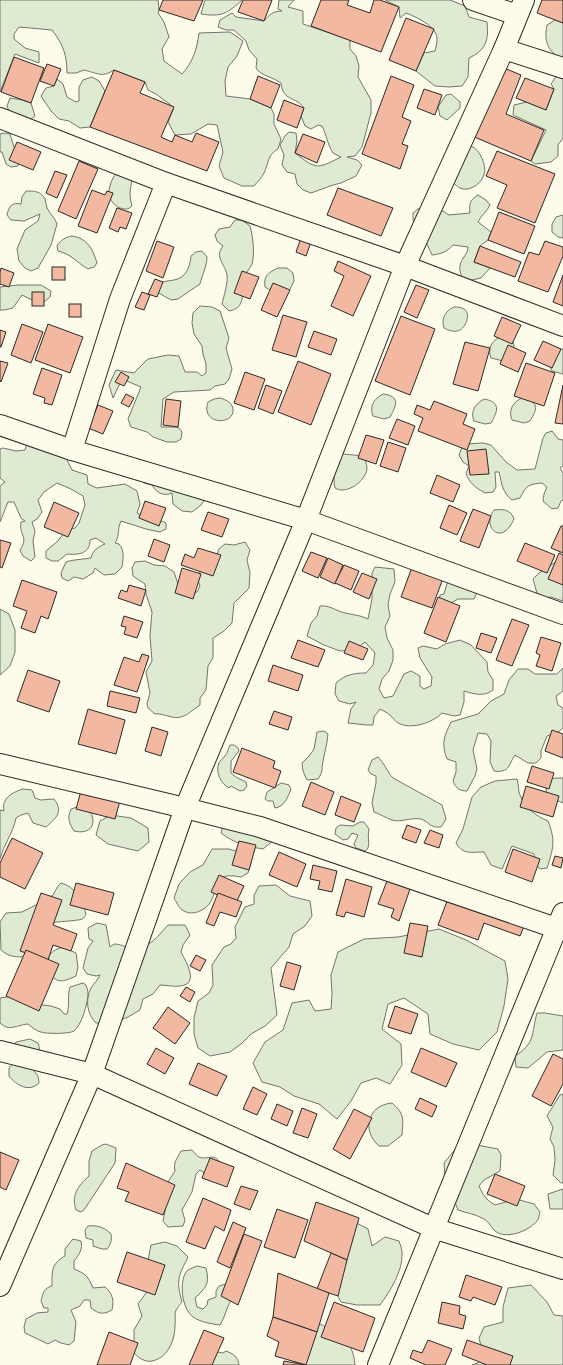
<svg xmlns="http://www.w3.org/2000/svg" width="563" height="1365" font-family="Helvetica,sans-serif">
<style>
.green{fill:#deebd1;stroke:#74746e}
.building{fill:#f2b8a0;stroke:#2b2b2b}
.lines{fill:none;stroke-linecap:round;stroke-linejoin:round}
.minor-casing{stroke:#2b2b2b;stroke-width:22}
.minor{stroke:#fdfbea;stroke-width:20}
</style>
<rect width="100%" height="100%" fill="#fdfbea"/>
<!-- green -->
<g class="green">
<path d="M0,0H158L159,10L158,13L164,22L169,37L162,49L164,61L182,74C193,62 197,49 199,33L230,32L243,41L237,56L228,67L225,81L226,96L250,99L271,108L274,114V124L281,139L278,149C267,155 269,163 264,173C262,178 257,182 254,186H242L224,178L219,166L223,152L217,125L208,124L191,134L175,135L168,122L173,110L172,106L156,94L148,90L145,82L114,70C102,78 97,73 84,70L76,73H67C67,55 63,44 52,30L19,27L14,34V39L25,48L39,52V63L15,54L0,92Z"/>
<path d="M205,0H242C227,14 221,17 201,14Z"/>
<path d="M279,0H294L288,7L303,11V24L350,40V49L356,56L359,66L358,77L371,100V113L362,147L355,156L347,157L357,160L362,165L356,176L341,183L333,185L311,193L303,190L297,184L295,174L287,172L282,165L284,155L280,145L285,136L289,132L296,133L297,141L295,153C317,170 317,169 341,157L333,153C327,143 327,136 322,126L318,125L311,129L305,126L301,116L304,108C296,96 283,102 281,83C273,77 261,76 256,68L257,59L249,50L246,41L234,30H226L218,27L220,20L232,13L236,17L264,21C269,15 273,11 282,11L278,9Z"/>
<path d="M385,0H450L465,6L469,17L487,22C489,40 486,50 469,58L468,77L462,86L449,87L435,86L416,71L424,53L435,51C436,47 437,43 437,39C437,26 416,17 406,13L400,18L399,7Z"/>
<path d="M555,20L563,23V58H559C547,49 544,40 547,25Z"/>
<polygon points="560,71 563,72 563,138 558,145 558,156 551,162 535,164 531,161 546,130 513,115 514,105 527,102 546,110 554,89 551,84"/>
<polygon points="92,77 99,81 105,91 90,127 80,128 69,121 59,119 51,111 41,96 46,88 54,86 57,79 63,84 67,97 76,102 79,101 79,87 83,80"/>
<polygon points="451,94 460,102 460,108 447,120 440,116 438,107 446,95"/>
<polygon points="10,98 22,100 31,103 35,116 23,125 9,111 7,106"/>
<polygon points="5,133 10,134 14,147 20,159 18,166 11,167 6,164 2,152 0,152 0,134"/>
<path d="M464,144C467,144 470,145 473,147C481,152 488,168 483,177C480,185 468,192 460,188C458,187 455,184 453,183Z"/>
<path d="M122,167L132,180C130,189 129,196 132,206L128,209C115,210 106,198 110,186C112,178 116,173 122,167Z"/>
<path d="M26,191C34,191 41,191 45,199C46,202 46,205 47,208C50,214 55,218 57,224L51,245L38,268L31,271L25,268L19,261L17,249L25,230L38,221L40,214L24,221L11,220L7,215C9,206 12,202 21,204L22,197Z"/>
<path d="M478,195L486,200L490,205C487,212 481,215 478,222L491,232L488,240L480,246L474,262L490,268L481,278L467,281L462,277C461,274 459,270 460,267C460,259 468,255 468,247L453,245C447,252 441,254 432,255L420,229L413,220V213L418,209L426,205L430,210L443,211L449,215L470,213C469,203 470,200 478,195Z"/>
<polygon points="563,215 563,238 558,237 552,232 552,224 556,217"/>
<path d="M235,220H242L250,226C253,236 255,254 252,264C250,269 245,273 244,278C241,292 247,308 229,311L222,304C224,295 228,284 227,275C225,264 214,257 223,246L217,241L215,235L219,229L230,227Z"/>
<path d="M72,236C87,238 93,249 97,263L94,267L88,269C76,262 73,255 58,251L57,246C61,240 65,237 72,236Z"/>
<path d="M202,251L207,257C207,266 202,275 200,284L178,299L171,300L157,292L158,284C164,281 168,281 174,280C186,278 190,267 191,256L196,252Z"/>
<path d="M278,268H287L293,273L294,281L289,291H272L265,287C263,276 269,272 278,268Z"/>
<polygon points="18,285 41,285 51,291 50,297 44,302 34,301 22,295 13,308 4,310 0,310 0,287"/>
<polygon points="200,306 212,307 220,311 229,338 226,348 232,369 229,379 225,384 215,386 210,390 174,392 163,399 161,427 178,427 182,432 181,439 176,442 167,442 153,437 147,432 131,427 128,419 141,387 122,379 113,398 109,385 116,370 134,373 148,359 168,355 179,356 185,372 197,372 202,376 206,373 206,364 203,354 202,346 194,334 192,323 193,313"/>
<path d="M454,307C457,307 461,307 464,309C472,314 465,330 457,331C453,332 448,330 444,328C441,319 445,311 454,307Z"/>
<path d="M501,336C510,338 514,339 514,348L503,361L491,358C487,348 492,341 501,336Z"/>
<polygon points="561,349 563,349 563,374 552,371 550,367 557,351"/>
<path d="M383,394C400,396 397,405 390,417L384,419L373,416C369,406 374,399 383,394Z"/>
<path d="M220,398C226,400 232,402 233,409C235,426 200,425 208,402L214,399Z"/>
<path d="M522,398C539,402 538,408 530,421L524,423L512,420C508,410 513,402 522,398Z"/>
<path d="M484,399C501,402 498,411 491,423L485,424L474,421C470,412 475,404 484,399Z"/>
<path d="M552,431L558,439L563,440V466L560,468L563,473V500L561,501L558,508L552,509L543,501L544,494L547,487L542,483C528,484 526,486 520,498L512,500C502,492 502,484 499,472H495L496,487L493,492L485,493C476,488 469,483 466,473L469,466L463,462L459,455L462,447L465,444L483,443L491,445L506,462L517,470L535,469L543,438L546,433Z"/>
<path d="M27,443L64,454L72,470L87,475L88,484L97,488L125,484L137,491L140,504L137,513L146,518L157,519L166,523V529L160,532L146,529L121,521C117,529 120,536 115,543L119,544C125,551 123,559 122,567L115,574L104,575L95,568L93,573L83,579L74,577L68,581L62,578L61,573L66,562C70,560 85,559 91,558C93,550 98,547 105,544L96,538L90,540C90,554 78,555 67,554L58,561H52L46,558V551L58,541L66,530L75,528L79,523L85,505L83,496L71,489L57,483L44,492L38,500L42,512L37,519L32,522L35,531L33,541L35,557L31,561L23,556L20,550C29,537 19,536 21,522L25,521L21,518L14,502H8L0,522V486L5,482L0,478V449L3,448L16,451L25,450Z"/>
<path d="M343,454L364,456C365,460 367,464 367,469C365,482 346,495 335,488C332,476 336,464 343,454Z"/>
<path d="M142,477L206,498L201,505L192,512L182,511L173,504L172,493C163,497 156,492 152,485L144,483Z"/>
<path d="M494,510C503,509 509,509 514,518C513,522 512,523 510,526C499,543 482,526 494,510Z"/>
<path d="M245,542L250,550L247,560L250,573L249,588L234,603L232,623L224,631L213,638V658L208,666L206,690L200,698V705C188,713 183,721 168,716C163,715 160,713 155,714L148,708L147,704L150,693L146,672L152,661L150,636L152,612L146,594L145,584L133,576L132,568L135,562L145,561L154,565L165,566L174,572L180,590L187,594L197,592L200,586L197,578L201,570L215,560L219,549L225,544L234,545Z"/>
<polygon points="560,559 563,559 563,601 551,597 543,598 537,593 533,579 539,573"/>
<path d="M375,567L394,569L395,582L390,594L388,605L390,616L385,627L387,638L393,650V660L389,671L382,679L379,689L384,698L393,696L404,674L411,671L420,676V686L424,689L431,686L432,677L420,658L418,648L423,646L437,649L445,644L460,640L471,645L487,662L488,672L493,680V690C485,697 473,694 464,691V702L460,715L454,716L442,713C432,723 411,730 398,723C395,721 393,718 391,716C388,713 384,711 380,709L374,717L373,725H367L348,723L351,709L356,702L350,704L339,701L335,694L336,683C345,675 353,673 366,673L373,665L375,653L365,642L355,650L340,651L324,645L307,636L311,623L317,616L320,606C330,605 336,611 345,613C353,615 360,615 368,619L372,599V573Z"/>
<polygon points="448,580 476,591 476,595 474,599 458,599 451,603 439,602 440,595 444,594"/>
<polygon points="0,609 9,614 15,630 15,652 10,666 0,675"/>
<path d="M563,668V691L556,696L558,705L563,708V728L558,732L547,736L541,751V758L536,763H528L515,755C508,765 510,773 494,771L490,762L491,741L487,734L478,733L473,750L477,769L475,776L467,791C459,791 456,788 453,781L456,772V762L447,759C441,743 444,737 451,722L478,714L491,701L504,694L509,680L518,669H528L535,674H557Z"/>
<path d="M324,731L328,734C327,744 325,751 323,761C321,770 324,770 318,779L307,780L303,771L302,763L310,755L314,749L317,732Z"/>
<path d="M230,745H234L238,748L239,751L231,761V773L236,777L246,782L247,786L244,790L240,791L231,786L229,788C221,784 215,772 219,763C220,760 223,759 225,756C228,753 228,748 230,745Z"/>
<path d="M378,757C385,764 387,772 393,778L442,805L446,819L441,827C429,828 430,822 421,819C411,817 400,823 392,820C386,818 380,814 374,812L372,803L376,783V776L371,774L368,770L372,760Z"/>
<polygon points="555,778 563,778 563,803 547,796 546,788 549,780"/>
<path d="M517,779C519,785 518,791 520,795C525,808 536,816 548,821C556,841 553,849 547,868L540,869L535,863L534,854L512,846L502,869L491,865L484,852C471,852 463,855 456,843L463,829L472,797L481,787L495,781Z"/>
<path d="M281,783L289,785L291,789C288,797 284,807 275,808L273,801H268L265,799L267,792Z"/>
<path d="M23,789L32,790L35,798L41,800L54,799C64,812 56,818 46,827L33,823L28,813L21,815L16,818C13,833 4,844 0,859V810L4,811C1,798 13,792 23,789Z"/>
<path d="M77,807L89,809C98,824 91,835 74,831C69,823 67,818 71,809Z"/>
<polygon points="111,815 131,818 148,828 149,842 138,851 108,844 96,835 100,821"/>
<path d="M225,819L274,840L263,849C245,846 236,844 221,833Z"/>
<path d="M360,822H364L369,829C367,836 370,842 368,848L365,851L356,848L354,844L358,835L352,833L348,839L343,840L335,834L336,828L340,825L353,826Z"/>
<path d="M212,849H229L242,853L251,863L248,873L241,877C234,876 227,874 220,879C214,884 216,892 212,899C208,910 191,918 181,909C178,906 176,901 174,898L179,884L190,872L203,865Z"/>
<path d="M61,883C76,887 82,900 86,914C85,916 84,918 82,919C78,921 52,922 45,923L23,957C14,957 8,956 1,950L0,922L6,913L22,912L34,906L53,895L58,886Z"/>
<polygon points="276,885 290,896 310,901 312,916 305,926 293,934 289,947 271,968 277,1015 265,1026 251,1034 241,1044 230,1052 210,1056 198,1048 194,1034 194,1018 198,1001 209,993 213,985 212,965 224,947 231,944 236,938 235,927 245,907 254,904 254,895 259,886"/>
<path d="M97,923L106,925L110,947L114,944C121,944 124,947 129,947C149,950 156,938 168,925H185L190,935L183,945L181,952C186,962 200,984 180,986C175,987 166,985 160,985L153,994L143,999L140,1010L128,1017L113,1023H96C87,1014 85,1000 91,988C94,983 98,980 100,975L96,976L87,974L83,968L88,948L93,941L89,939L88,928Z"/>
<polygon points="439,929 466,940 505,961 508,979 504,1006 497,1032 479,1050 453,1044 430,1034 428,1014 404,998 388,1004 382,1029 401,1044 402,1065 390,1084 376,1078 361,1083 351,1101 337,1119 319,1104 294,1096 280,1087 262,1082 253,1063 265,1042 283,1030 292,1003 309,1000 315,1011 331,1009 332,994 331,975 338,952 364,939 398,937"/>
<path d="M63,947L76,953L78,967L76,976C62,982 59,984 48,973C47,958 47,952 63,947Z"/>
<path d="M83,983L86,985C87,988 88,991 88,994C88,1003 81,1026 74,1031C70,1034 45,1034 41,1032C36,1031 32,1027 28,1024C16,1025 10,1032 0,1023V998L19,995L35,1004L51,1006L60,1009L64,1014H67C70,1005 67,997 70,987Z"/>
<path d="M537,1013H545L563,1016V1050L547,1052L528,1068L516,1067L515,1056C536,1043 531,1034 537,1013Z"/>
<path d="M30,1039L38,1043C41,1051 41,1064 34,1071L38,1076L39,1083C29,1093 16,1085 9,1076V1068C16,1061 12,1060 12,1052C12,1049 15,1045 16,1042Z"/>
<polygon points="563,1094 563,1183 561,1183 553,1175 555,1160 554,1147 550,1139 553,1127 547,1116 560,1095"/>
<path d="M392,1103C405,1114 403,1119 402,1135L388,1146H379C361,1130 368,1105 392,1103Z"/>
<path d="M106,1144L116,1148L115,1163L84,1210L81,1212L76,1210C71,1195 78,1186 89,1176V1161L92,1151L102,1145Z"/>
<path d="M477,1145L498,1149L501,1155L500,1171L484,1180L479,1186C483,1195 486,1200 495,1205L516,1199L534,1204L540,1212C539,1215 539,1219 537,1221C529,1231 506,1240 495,1231C490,1226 489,1221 482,1218C475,1214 466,1213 458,1210L445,1176L444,1163L457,1147Z"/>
<path d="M192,1150C194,1152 197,1156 199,1157C209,1161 215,1150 222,1167L208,1175L200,1170L196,1174L192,1192L182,1210L185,1220L183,1226L168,1227L163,1221L166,1206V1185L175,1171C173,1162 177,1159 181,1151Z"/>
<polygon points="563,1189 563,1209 550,1209 548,1194"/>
<path d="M349,1219L368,1229L372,1246L385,1237L399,1241C400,1244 402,1249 402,1253C403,1271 390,1291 380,1305H357L341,1302L332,1285L339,1269L342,1229Z"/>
<path d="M88,1226C97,1225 104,1227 111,1234C112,1240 111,1244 107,1249H102L93,1246V1240L86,1238L85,1230Z"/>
<path d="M73,1239L81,1241C83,1249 79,1255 74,1261V1269C86,1274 88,1276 93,1288L105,1287C113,1294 114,1300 112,1310C103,1315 99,1314 91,1308L90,1300H84L80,1306L71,1310L76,1322L74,1341L69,1345L61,1343L55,1340L48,1344L25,1333L24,1327L26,1319L37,1313L48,1312V1308H44L41,1301C43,1293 44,1288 52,1286C52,1271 51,1264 65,1256V1249Z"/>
<path d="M165,1242L177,1246L188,1257C178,1277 176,1280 182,1302C180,1304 178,1307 176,1310C174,1315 176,1320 175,1325C175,1338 170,1353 158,1359C148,1364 141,1360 134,1353V1330L142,1316L138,1304L149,1289L148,1260L151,1245Z"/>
<path d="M197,1266L206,1268C210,1285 206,1287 195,1298L197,1307L203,1309L207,1305L208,1300L216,1297V1291L219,1286L226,1284L231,1300C226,1309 225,1317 220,1325C212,1324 200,1322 193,1317C182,1309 179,1283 186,1272C188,1269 193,1268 197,1266Z"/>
<polygon points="531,1285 547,1302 554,1315 563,1316 563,1365 472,1365 478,1363 482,1350 479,1338 484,1327 503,1322 503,1307 508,1288"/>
<path d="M320,1324C340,1334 353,1340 355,1365H296L294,1355L308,1331Z"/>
<path d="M226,1351C234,1354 238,1357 239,1365H201L217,1352L223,1353Z"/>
</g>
<!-- building -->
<g class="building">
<polygon points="163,0 203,0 194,21 159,10"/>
<polygon points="243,0 272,0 264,21 238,12"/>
<polygon points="321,0 349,0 347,5 370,13 374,0 380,0 399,7 381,52 311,26"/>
<polygon points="542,0 563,0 563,23 537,13"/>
<polygon points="406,18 434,29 416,71 389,60"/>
<polygon points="14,57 44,68 31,103 1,92"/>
<polygon points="47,64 61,69 54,86 40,81"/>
<polygon points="499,66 521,75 506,114 544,130 531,161 472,136"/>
<polygon points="114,70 145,82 140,93 174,107 161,137 172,142 175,135 192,142 196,133 219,142 207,171 90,127"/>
<polygon points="258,76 280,85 271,108 250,99"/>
<polygon points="391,76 414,85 402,117 411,121 402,144 408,146 400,169 362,154"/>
<polygon points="525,78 554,89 546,110 516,98"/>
<polygon points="424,89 442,95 435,115 417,108"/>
<polygon points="284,100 304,108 297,128 277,120"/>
<polygon points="303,134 325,142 317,163 295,153"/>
<polygon points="17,142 41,152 33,170 9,160"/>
<polygon points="497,151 555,174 535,223 497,208 507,185 486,176"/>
<polygon points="79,161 98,169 76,219 58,211"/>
<polygon points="55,171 67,175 57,198 46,193"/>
<polygon points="338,188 393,208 381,236 327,215"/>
<polygon points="92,190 105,195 107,191 113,193 97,233 78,226"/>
<polygon points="117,208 132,213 126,229 120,227 118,232 109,228"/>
<polygon points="499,212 535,226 524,254 488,240"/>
<polygon points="301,238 311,242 306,256 296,252"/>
<polygon points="157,241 174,247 163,278 146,271"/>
<polygon points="545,241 563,247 563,256 548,292 518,281 529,252 539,255"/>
<polygon points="480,246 521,262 515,277 474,262"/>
<polygon points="338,261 371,276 353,316 331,306 344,276 334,271"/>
<rect x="52" y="267" width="13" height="13"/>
<polygon points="1,268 14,273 9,287 0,284 0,272"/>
<polygon points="242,271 259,277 250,299 234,293"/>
<polygon points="563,275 563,306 553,302"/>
<polygon points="155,279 163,282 157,297 148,294"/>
<polygon points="273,283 290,290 277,317 261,310"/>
<polygon points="416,285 429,290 417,318 404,312"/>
<rect x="32" y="292" width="12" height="14"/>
<polygon points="142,292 150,295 144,310 135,307"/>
<rect x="69" y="304" width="12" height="13"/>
<polygon points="283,315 307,322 296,357 272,350"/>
<polygon points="401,316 435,329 410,395 375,381"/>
<polygon points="502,317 521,325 512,344 494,336"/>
<polygon points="22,324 43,332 31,363 11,355"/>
<polygon points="48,324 83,337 70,373 35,360"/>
<polygon points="0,330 6,332 1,347 0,347"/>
<polygon points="314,331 337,339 331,355 308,347"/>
<polygon points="543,341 561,349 552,368 534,360"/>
<polygon points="465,342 490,348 478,391 453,384"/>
<polygon points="508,345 526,353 518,372 500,364"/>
<polygon points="0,361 8,363 1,382 0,381"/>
<polygon points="298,361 331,374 311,425 278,412"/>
<polygon points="526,363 555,373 544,406 514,396"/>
<polygon points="42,368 62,375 52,405 44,403 45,398 33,394"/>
<polygon points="121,372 129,377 124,386 115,382"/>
<polygon points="245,372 265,379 254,410 234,403"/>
<polygon points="266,385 282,391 273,414 258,408"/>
<polygon points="563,385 563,424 555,423"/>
<polygon points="126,394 134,398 129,407 121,403"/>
<polygon points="166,399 181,401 178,427 163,425"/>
<polygon points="434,401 467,414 463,424 475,429 467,450 418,431 423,418 414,414 417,405 430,410"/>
<polygon points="98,405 113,411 103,434 88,428"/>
<polygon points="397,419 415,426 408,445 389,438"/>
<polygon points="366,435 384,440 376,464 358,458"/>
<polygon points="388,442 406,448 398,472 380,466"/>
<polygon points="486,449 489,474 470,475 467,451"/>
<polygon points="437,475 460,485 453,502 430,493"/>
<polygon points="145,501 166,508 159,526 139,518"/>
<polygon points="54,502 79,513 68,537 44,527"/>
<polygon points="449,505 467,513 457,535 440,528"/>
<polygon points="473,509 491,516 479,548 460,541"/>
<polygon points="208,512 229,519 222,537 201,530"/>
<polygon points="561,526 563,526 563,553 551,548"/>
<polygon points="154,539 170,545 164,562 148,556"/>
<polygon points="0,540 11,543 2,568 0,567"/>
<polygon points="525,543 555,555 547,573 517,561"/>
<polygon points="198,548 221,555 213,576 181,565 185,554 194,558"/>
<polygon points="311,552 327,558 318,578 302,571"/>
<polygon points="559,553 563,555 563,585 548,579"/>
<polygon points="328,558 343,565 335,584 320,577"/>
<polygon points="414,562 445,573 432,608 401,597"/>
<polygon points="344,565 359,571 351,590 335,583"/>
<polygon points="182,568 201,574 193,599 175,593"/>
<polygon points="362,573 377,579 369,599 353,592"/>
<polygon points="22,580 57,592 48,619 41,616 35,633 21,628 27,611 13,606"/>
<polygon points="129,585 146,590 141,606 118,598 121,590 127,592"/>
<polygon points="438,597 460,606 446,642 424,633"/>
<polygon points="124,616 143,622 137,638 124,634 126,627 121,626"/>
<polygon points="512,619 529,625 512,666 496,660"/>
<polygon points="481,633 497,638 491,653 476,648"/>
<polygon points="541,637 561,643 552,671 536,666 540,655 536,653"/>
<polygon points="298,640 325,650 318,667 291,658"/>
<polygon points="349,641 368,649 363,660 344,653"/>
<polygon points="142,654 149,656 137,692 114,685 124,657 139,662"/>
<polygon points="273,665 303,675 298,691 268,681"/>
<polygon points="28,670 60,681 49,712 17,701"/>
<polygon points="110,691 140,698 136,713 107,706"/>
<polygon points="88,709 125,720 116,754 78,744"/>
<polygon points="274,711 292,717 288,730 269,724"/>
<polygon points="152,727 168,732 161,756 145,751"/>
<polygon points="552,730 563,734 563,758 545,751"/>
<polygon points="242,748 275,761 273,768 281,771 275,788 233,772"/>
<polygon points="532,766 554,773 549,789 527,782"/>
<polygon points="311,782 334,792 325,815 302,806"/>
<polygon points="526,786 559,796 553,817 520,807"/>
<polygon points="82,787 121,797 115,819 76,809"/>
<polygon points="341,796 361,804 354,822 335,815"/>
<polygon points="407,825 421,830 416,843 402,838"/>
<polygon points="430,830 443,835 439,848 424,843"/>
<polygon points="12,838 43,853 25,889 0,877 0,863"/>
<polygon points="239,841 256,845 249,870 232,865"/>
<polygon points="513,849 540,859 532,882 505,872"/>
<polygon points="279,852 306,864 297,887 269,875"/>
<polygon points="555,856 563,858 561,868 552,865"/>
<polygon points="313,865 337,871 332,892 318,889 320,881 310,879"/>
<polygon points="219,875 244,886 236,903 211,892"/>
<polygon points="346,879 372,887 364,917 346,912 344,917 336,915"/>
<polygon points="387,881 410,889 399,921 391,917 394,909 378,904"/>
<polygon points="76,883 114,893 108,915 70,905"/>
<polygon points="41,893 62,900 53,925 77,934 71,951 53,945 48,960 20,951"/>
<polygon points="218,893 242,902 236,917 220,912 214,926 206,923"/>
<polygon points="449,896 525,924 520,936 484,923 478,940 438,925"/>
<polygon points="410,923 428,926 422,957 404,953"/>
<polygon points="26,950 59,964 39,1011 6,996"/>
<polygon points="196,955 206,960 200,971 190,966"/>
<polygon points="287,962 301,966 294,990 280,986"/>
<polygon points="186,987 195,992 190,1002 180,996"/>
<polygon points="395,1006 418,1014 411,1034 388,1027"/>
<polygon points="168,1007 190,1023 175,1044 153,1028"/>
<polygon points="156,1048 174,1058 165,1074 147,1064"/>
<polygon points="421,1048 457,1063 446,1087 411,1072"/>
<polygon points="553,1054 563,1059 563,1084 551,1106 532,1096"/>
<polygon points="198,1063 227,1076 217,1096 189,1084"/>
<polygon points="253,1087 267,1094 257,1115 243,1109"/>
<polygon points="420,1098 437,1106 432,1117 415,1109"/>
<polygon points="277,1104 293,1111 287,1126 271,1119"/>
<polygon points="302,1108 317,1114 308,1138 293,1133"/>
<polygon points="354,1109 372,1118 350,1159 333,1149"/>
<polygon points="0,1152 19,1160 6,1190 0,1187"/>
<polygon points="210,1158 234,1167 227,1187 202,1178"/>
<polygon points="126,1163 175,1185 163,1215 125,1201 129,1192 117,1188"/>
<polygon points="495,1174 525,1186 517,1206 487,1194"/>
<polygon points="241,1186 258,1191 250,1210 234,1204"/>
<polygon points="203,1198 231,1210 224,1231 215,1226 205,1249 186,1242"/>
<polygon points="316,1202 359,1218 347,1260 304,1241"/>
<polygon points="277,1209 308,1220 295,1258 264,1247"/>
<polygon points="233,1222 246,1228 230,1268 217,1262"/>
<polygon points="244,1234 262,1241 238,1305 221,1296"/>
<polygon points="127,1252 165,1265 155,1295 117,1282"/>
<polygon points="331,1253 347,1260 338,1296 317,1289"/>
<polygon points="278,1273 329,1293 317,1332 273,1317"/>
<polygon points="466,1275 502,1287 495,1305 473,1297 471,1301 459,1297"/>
<polygon points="334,1302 375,1318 363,1352 321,1337"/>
<polygon points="442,1302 460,1306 459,1314 466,1316 463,1329 438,1323"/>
<polygon points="273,1317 317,1332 306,1365 275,1356 279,1342 267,1336"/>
<polygon points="204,1330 224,1338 212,1365 189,1365"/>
<polygon points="109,1332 138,1343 130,1365 97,1365"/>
<polygon points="428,1340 452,1349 445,1365 426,1365 410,1358 413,1350 422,1353"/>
<polygon points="467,1340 513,1356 510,1365 487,1365 462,1355"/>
<polygon points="284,1361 306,1365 283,1365"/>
</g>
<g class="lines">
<defs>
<g id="minor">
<polyline points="473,0 517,15"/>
<polyline points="504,49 563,68"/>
<polyline points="0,118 166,183 405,266 563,326"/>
<polyline points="0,425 72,450 306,520 563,614"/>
<polyline points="72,450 120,299 166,183"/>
<polyline points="0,764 185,808 260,827 556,928"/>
<polyline points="0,1051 92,1074 433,1228 563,1269"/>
<polyline points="0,1286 92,1074 185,808 306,520 405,266 504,49 524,0"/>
<polyline points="378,1365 563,913"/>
</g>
</defs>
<!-- minor casing -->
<use href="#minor" class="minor-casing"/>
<!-- minor -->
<use href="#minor" class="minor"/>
</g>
</svg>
